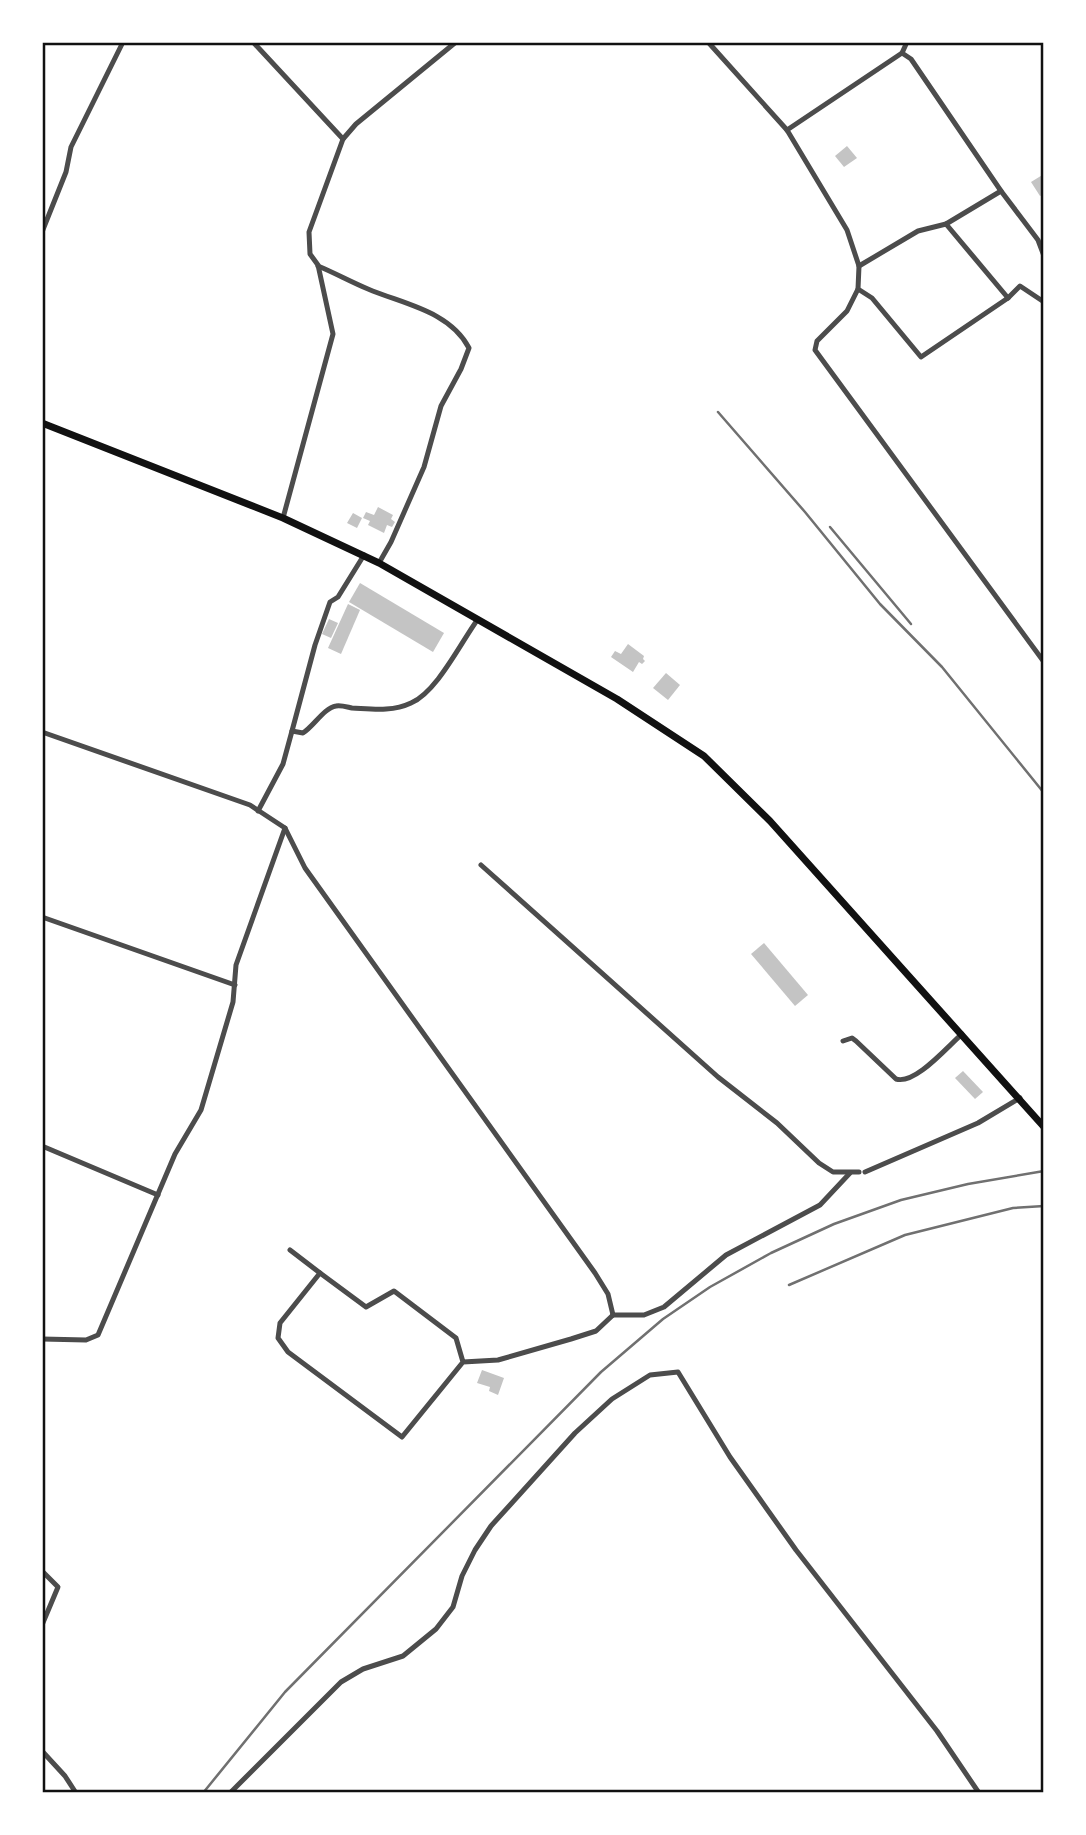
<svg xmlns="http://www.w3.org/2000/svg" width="1086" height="1835" font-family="'Work Sans',sans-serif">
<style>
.building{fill:#c4c4c4}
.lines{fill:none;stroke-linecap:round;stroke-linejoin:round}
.minor{stroke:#4c4c4c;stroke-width:5}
.secondary{stroke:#111;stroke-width:7}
.rail{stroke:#707070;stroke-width:2.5}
.neatline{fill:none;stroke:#111;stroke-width:2.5}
</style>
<rect width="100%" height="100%" fill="#fff"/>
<!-- building -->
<g class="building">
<polygon points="847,146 857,158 844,167 835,156"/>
<polygon points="1044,174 1044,194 1040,196 1031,182"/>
<polygon points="378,507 393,515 391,519 395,522 392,527 387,525 384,533 368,525 370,521 363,518 366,512 374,515"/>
<polygon points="353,513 362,518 357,528 347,523"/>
<polygon points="360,583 444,633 433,652 349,602"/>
<polygon points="348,604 360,610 341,654 328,648"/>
<polygon points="329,619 338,623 331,638 322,634"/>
<polygon points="628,644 644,656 643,659 645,661 642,664 639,662 633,672 611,657 615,651 621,654"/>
<polygon points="666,673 680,685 668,700 653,688"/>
<polygon points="764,943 808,995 795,1006 751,954"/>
<polygon points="963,1071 983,1092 975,1099 955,1078"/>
<polygon points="482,1370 504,1378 498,1395 489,1391 490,1387 477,1383"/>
</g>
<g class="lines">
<!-- minor -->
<g class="minor">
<polyline points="253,42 343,139"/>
<polyline points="708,42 787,130 847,230 859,266 858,289 872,298 921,357 1008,298 946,224"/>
<polyline points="902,53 907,42"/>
<polyline points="787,130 902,53 911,59 1001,191"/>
<polyline points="42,232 66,172 71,147 123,42"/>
<path d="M318,266C335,273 351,282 368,289C403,304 450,311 469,348L461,369L441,406L424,467L391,542L379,563"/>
<polyline points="859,266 918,231 946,224 1001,191 1038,240 1044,256"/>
<polyline points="858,289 847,311 817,341 815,350 1044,662"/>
<polyline points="1008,298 1020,286 1044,302"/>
<polyline points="283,518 333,334 318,265 310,254 309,232 343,139 356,124 456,42"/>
<polyline points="292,731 315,645 330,602 338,597 364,555"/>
<polyline points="42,732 250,805 285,828 305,868 595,1273 608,1294 613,1315"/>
<path d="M258,811L283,764L292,731L303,733C314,726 324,708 336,706C341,705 347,707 352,708C372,709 392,712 411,703C437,692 461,642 478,619"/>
<polyline points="481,865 718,1077 777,1123 819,1163 833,1172 859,1172"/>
<polyline points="42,917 235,985"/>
<path d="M843,1041L852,1038L856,1041L896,1079C915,1085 947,1047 962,1034"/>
<polyline points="42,1146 158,1195"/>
<polyline points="865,1172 978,1123 1020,1098"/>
<polyline points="290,1250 320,1273"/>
<polyline points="613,1315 644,1315 664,1307 726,1255 820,1205 850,1173"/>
<polyline points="42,1339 86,1340 98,1335 175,1154 201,1110 233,1002 236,965 285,828"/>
<polyline points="463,1362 456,1338 394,1291 366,1307 320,1273 280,1323 278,1338 288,1352 402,1437 463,1362 498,1360 571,1339 596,1331 613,1315"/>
<polyline points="42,1571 58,1587 42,1625"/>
<polyline points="42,1751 65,1776 76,1793"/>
<polyline points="230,1793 341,1682 363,1669 403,1656 436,1629 453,1607 462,1576 475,1550 491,1526 575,1433 612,1399 650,1375 678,1372 730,1457 796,1550 937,1731 979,1793"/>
</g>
<!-- secondary -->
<polyline class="secondary" points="42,423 283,518 379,563 617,699 704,756 770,821 1044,1127"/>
<!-- rail -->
<g class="rail">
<polyline points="718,412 805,512 880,604 942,667 1044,793"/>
<polyline points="830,527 911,624"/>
<polyline points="789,1285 905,1235 1013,1208 1044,1206"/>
<polyline points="203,1793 285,1692 601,1372 663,1319 710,1287 771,1253 834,1224 901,1200 968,1184 1044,1171"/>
</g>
</g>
<!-- border -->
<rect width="1086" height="1835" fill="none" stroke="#ffffff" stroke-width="88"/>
<rect x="44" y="44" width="998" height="1747" class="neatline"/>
</svg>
